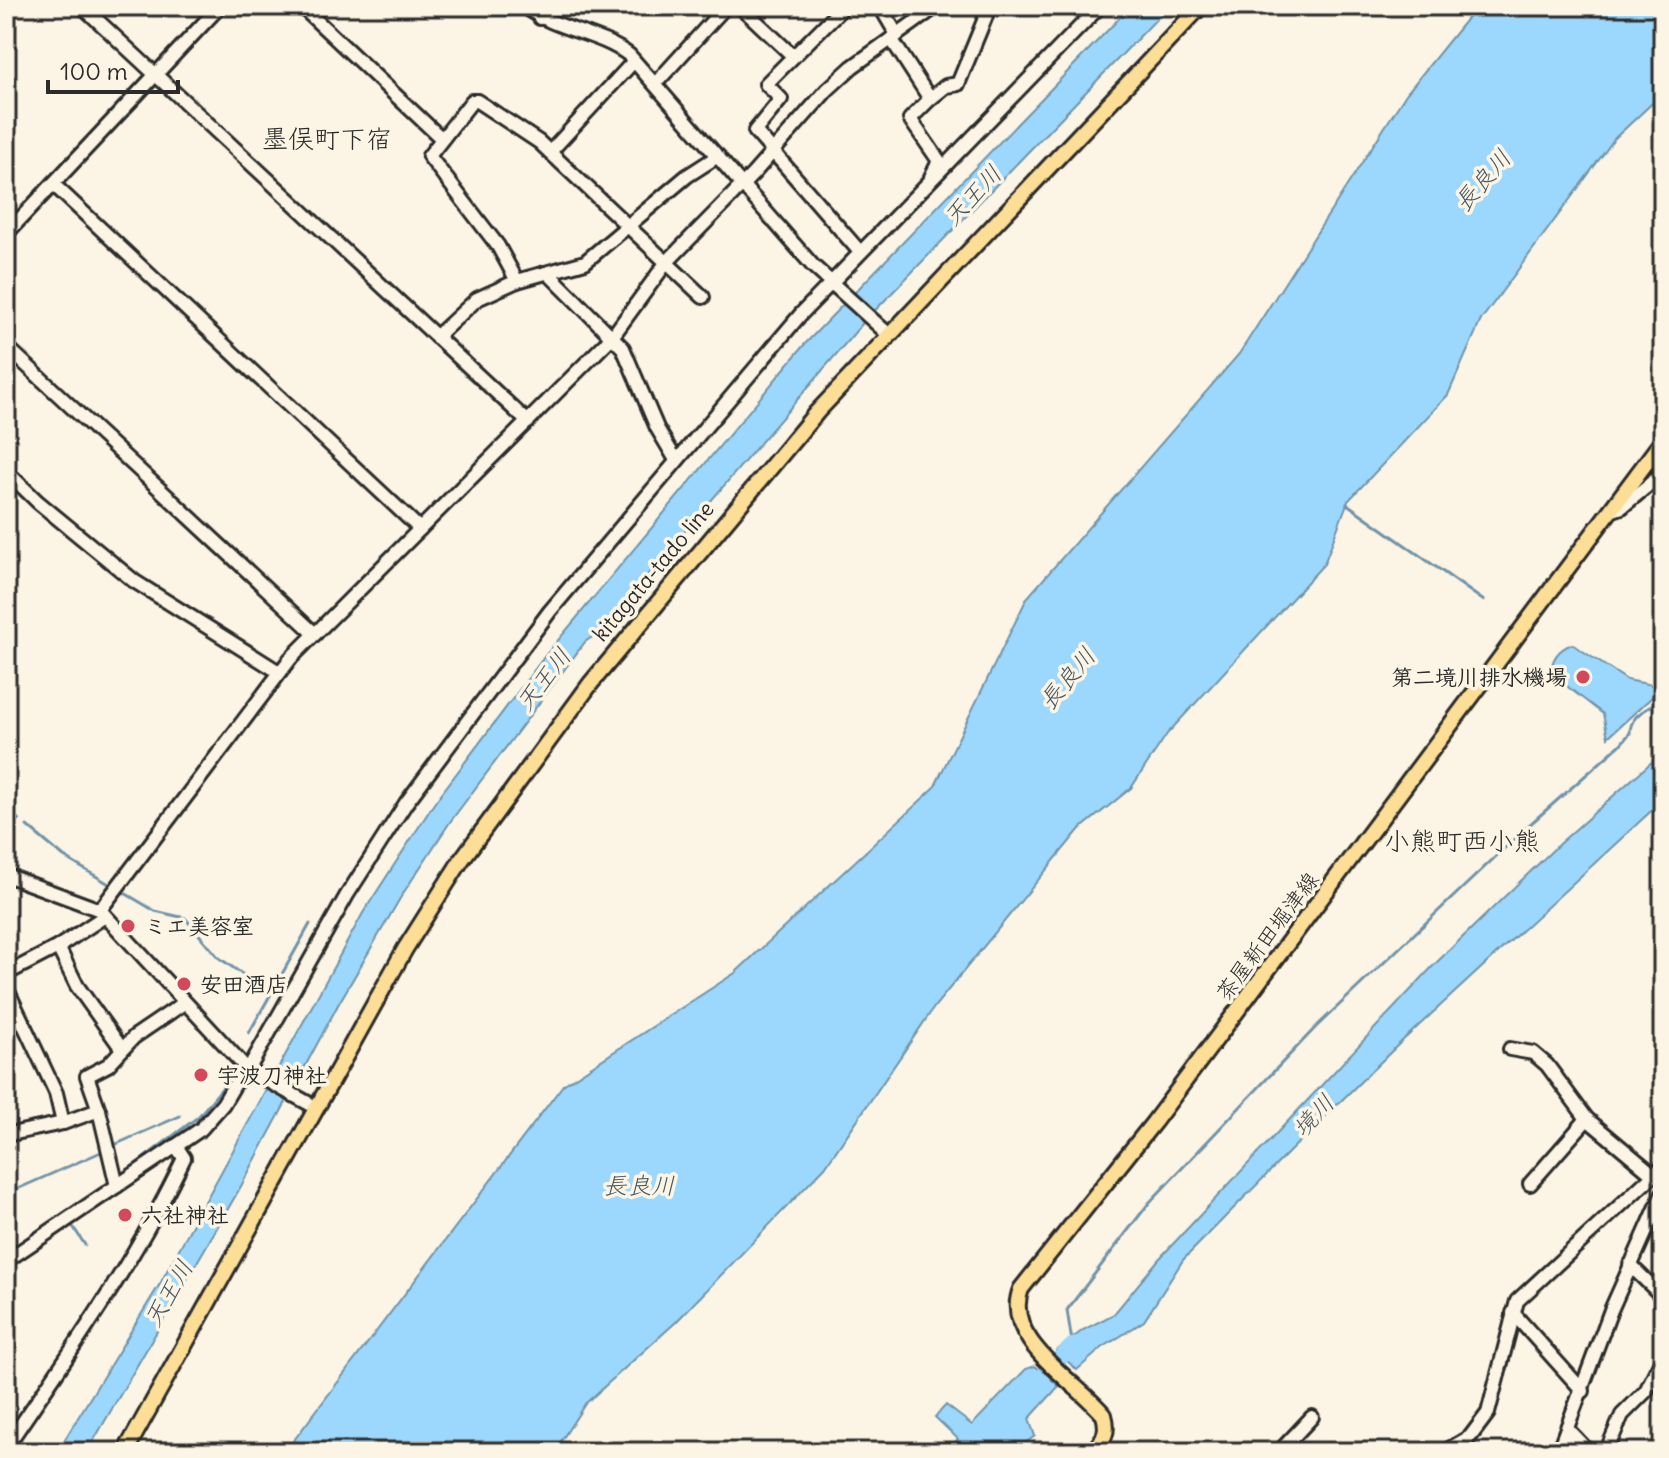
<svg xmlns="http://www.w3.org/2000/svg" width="1669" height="1458" font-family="Delius,'Klee One',sans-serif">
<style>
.water{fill:#9cd8fd;stroke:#6f93a9;stroke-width:2}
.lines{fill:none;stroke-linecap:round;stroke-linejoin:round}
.stream{stroke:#6f93a9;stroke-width:3}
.river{stroke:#9cd8fd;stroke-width:16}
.minor-casing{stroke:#2b2b2b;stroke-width:18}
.major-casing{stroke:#2b2b2b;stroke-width:20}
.minor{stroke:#fcf5e5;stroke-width:12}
.major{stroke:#fdde96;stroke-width:14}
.poi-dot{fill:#d1495b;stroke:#fcf5e5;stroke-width:3}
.labels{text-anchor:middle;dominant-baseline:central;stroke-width:7;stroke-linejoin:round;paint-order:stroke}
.street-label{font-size:22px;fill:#2b2b2b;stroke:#fcf5e5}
.poi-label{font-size:22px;font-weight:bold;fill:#2b2b2b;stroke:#fcf5e5;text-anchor:start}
.water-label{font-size:24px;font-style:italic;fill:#475660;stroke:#fcf5e5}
.quarter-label{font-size:26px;fill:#2b2b2b;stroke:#fcf5e5}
</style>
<rect width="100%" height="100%" fill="#fcf5e5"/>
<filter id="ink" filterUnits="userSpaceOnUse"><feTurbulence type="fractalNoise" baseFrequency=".0125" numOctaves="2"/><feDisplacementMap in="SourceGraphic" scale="16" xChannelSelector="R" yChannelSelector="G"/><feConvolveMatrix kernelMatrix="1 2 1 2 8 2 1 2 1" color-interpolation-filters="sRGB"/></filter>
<g filter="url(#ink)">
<!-- water -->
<g class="water">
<polygon points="1131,6 1169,6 862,324 598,633 585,642 450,822 402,895 339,1003 240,1188 87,1452 57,1452 161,1282 363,913 435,802 544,657 804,345"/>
<polygon points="1477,6 1663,6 1663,93 1615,138 1481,320 1448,395 1348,501 1324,564 1167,734 1131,788 1079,830 935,1006 825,1167 676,1322 585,1404 554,1452 285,1452 563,1085 735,973 934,788 1027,598 1239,354 1406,94"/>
<path d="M1572,644L1627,680L1663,687L1608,737L1603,714L1551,674C1551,659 1559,649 1572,644Z"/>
<polygon points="1663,752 1663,800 1400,1043 1290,1151 1183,1260 1144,1321 1102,1348 1077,1370 1056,1351 1083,1330 1114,1314 1159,1259 1435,964 1560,843"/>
<polygon points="1035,1366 1059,1386 1029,1419 1035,1436 1013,1452 947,1452 958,1439 935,1417 946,1405 972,1425 1026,1369"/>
</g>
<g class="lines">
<!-- stream -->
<g class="stream">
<polyline points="1347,504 1484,601"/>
<polyline points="6,808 19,820"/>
<polyline points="27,826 64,857 114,887"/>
<polyline points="123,892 155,911 185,918 218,957 270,994"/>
<polyline points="249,1033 310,924"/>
<polyline points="93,1116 100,1139"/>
<polyline points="112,1146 180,1116"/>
<polyline points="124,1173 198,1117 228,1081"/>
<polyline points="6,1194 101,1152 102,1147"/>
<polyline points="72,1225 85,1245"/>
<polyline points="52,1237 96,1208"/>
<polyline points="6,1240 8,1248 12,1248 107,1185"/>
<polyline points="10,1266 25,1256"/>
<path d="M1072,1342L1067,1310L1149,1203L1316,1027L1528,826L1620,745L1630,733C1630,712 1651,709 1663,698"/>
</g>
<!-- river -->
<polyline class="river" points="1031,1388 1072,1346 1078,1345"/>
<defs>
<g id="minor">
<polyline points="82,6 528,422"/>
<polyline points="301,6 442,139"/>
<path d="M524,6C558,31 598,32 629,55L813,266L888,334"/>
<polyline points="740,6 793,56"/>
<polyline points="844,6 766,84 781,99 755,131 860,252"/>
<polyline points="880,6 897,35"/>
<polyline points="540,18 551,6"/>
<polyline points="892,40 930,99 910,119 939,161 931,177"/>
<polyline points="656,83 726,6"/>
<polyline points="930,99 946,86 958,84 990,6"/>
<polyline points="550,152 634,61"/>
<polyline points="53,184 420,529"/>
<polyline points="6,234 220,6"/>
<polyline points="549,274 623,348 657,428 676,460"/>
<polyline points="517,281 498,246 429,156 472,101 477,101 539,142 703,297"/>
<polyline points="436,337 477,299 517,281 585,262 687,176 718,156"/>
<polyline points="6,346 315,634"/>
<polyline points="6,471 38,502 134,581 279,672"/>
<polyline points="1610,511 1622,507 1663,473"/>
<polyline points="6,875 100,910 248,1070 317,1108"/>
<polyline points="100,910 291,658 612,337 666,263 753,174 827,90 852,67 937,6"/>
<polyline points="58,947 77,986 122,1049"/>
<polyline points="6,974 58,947 105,916"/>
<polyline points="6,987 56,1093 63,1123"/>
<polyline points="1510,1049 1533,1053 1547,1065 1587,1119 1654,1175"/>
<polyline points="248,1070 347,895 406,803 550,611 801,314 1100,6"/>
<polyline points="99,1110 87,1076 108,1065 134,1037 184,1003"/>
<polyline points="6,1135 63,1123 99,1110 117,1186"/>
<polyline points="1530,1184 1587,1119"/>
<polyline points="6,1261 201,1129 223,1104 245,1067"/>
<polyline points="1630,1265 1663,1297"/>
<polyline points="1513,1313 1583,1391"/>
<polyline points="1567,1429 1589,1452"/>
<path d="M6,1447C69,1354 136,1260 184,1158L176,1146"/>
<polyline points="1279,1452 1312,1417"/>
<polyline points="1444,1452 1470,1437 1488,1413 1517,1301 1663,1166"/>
<polyline points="1558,1452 1611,1310 1663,1193"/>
<polyline points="1606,1452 1622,1415 1646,1391 1663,1357"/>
</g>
<g id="major">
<polyline points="125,1452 405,949 462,859 591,683 817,412 1201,6"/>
<path d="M1092,1452C1104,1440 1109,1432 1104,1415C1076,1381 1001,1339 1021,1289L1154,1122L1663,440"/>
</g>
</defs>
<!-- minor casing -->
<use href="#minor" class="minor-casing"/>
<!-- major casing -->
<use href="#major" class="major-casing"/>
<!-- minor -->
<use href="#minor" class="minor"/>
<!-- major -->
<use href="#major" class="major"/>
</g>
</g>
<!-- markers -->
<g class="poi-dot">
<circle cx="1583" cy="677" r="8"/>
<circle cx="128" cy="926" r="8"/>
<circle cx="184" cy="984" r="8"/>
<circle cx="201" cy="1075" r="8"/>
<circle cx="125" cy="1215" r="8"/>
</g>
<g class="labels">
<!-- street labels -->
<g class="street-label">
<text transform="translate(653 571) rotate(-50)">kitagata-tado line</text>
<text transform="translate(1267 936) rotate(-53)">茶屋新田堀津線</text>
</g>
<!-- poi labels -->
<g class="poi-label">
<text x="1567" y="677" text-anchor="end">第二境川排水機場</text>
<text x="144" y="926">ミエ美容室</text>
<text x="200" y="984">安田酒店</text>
<text x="217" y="1075">宇波刀神社</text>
<text x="141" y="1215">六社神社</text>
</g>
<!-- water labels -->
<g class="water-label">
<text transform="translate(1482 180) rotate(-49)">長良川</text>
<text transform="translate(972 195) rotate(-47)">天王川</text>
<text transform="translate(1067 678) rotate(-50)">長良川</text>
<text transform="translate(543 679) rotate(-52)">天王川</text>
<text transform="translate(1313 1115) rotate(-47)">境川</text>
<text x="639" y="1185">長良川</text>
<text transform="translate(168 1293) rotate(-60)">天王川</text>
</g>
<!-- quarter labels -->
<g class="quarter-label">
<text x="327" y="138">墨俣町下宿</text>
<text x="1462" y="840">小熊町西小熊</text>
</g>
</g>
<!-- margin -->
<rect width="1669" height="1458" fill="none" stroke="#fcf5e5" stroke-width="32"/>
<rect x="16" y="16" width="1637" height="1426" fill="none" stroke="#2b2b2b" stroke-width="3" filter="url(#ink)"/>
<!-- scale -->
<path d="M48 80v12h130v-12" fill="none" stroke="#2b2b2b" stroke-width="4"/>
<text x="60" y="80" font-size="24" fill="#2b2b2b" stroke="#fcf5e5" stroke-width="6" paint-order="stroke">100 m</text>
</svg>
